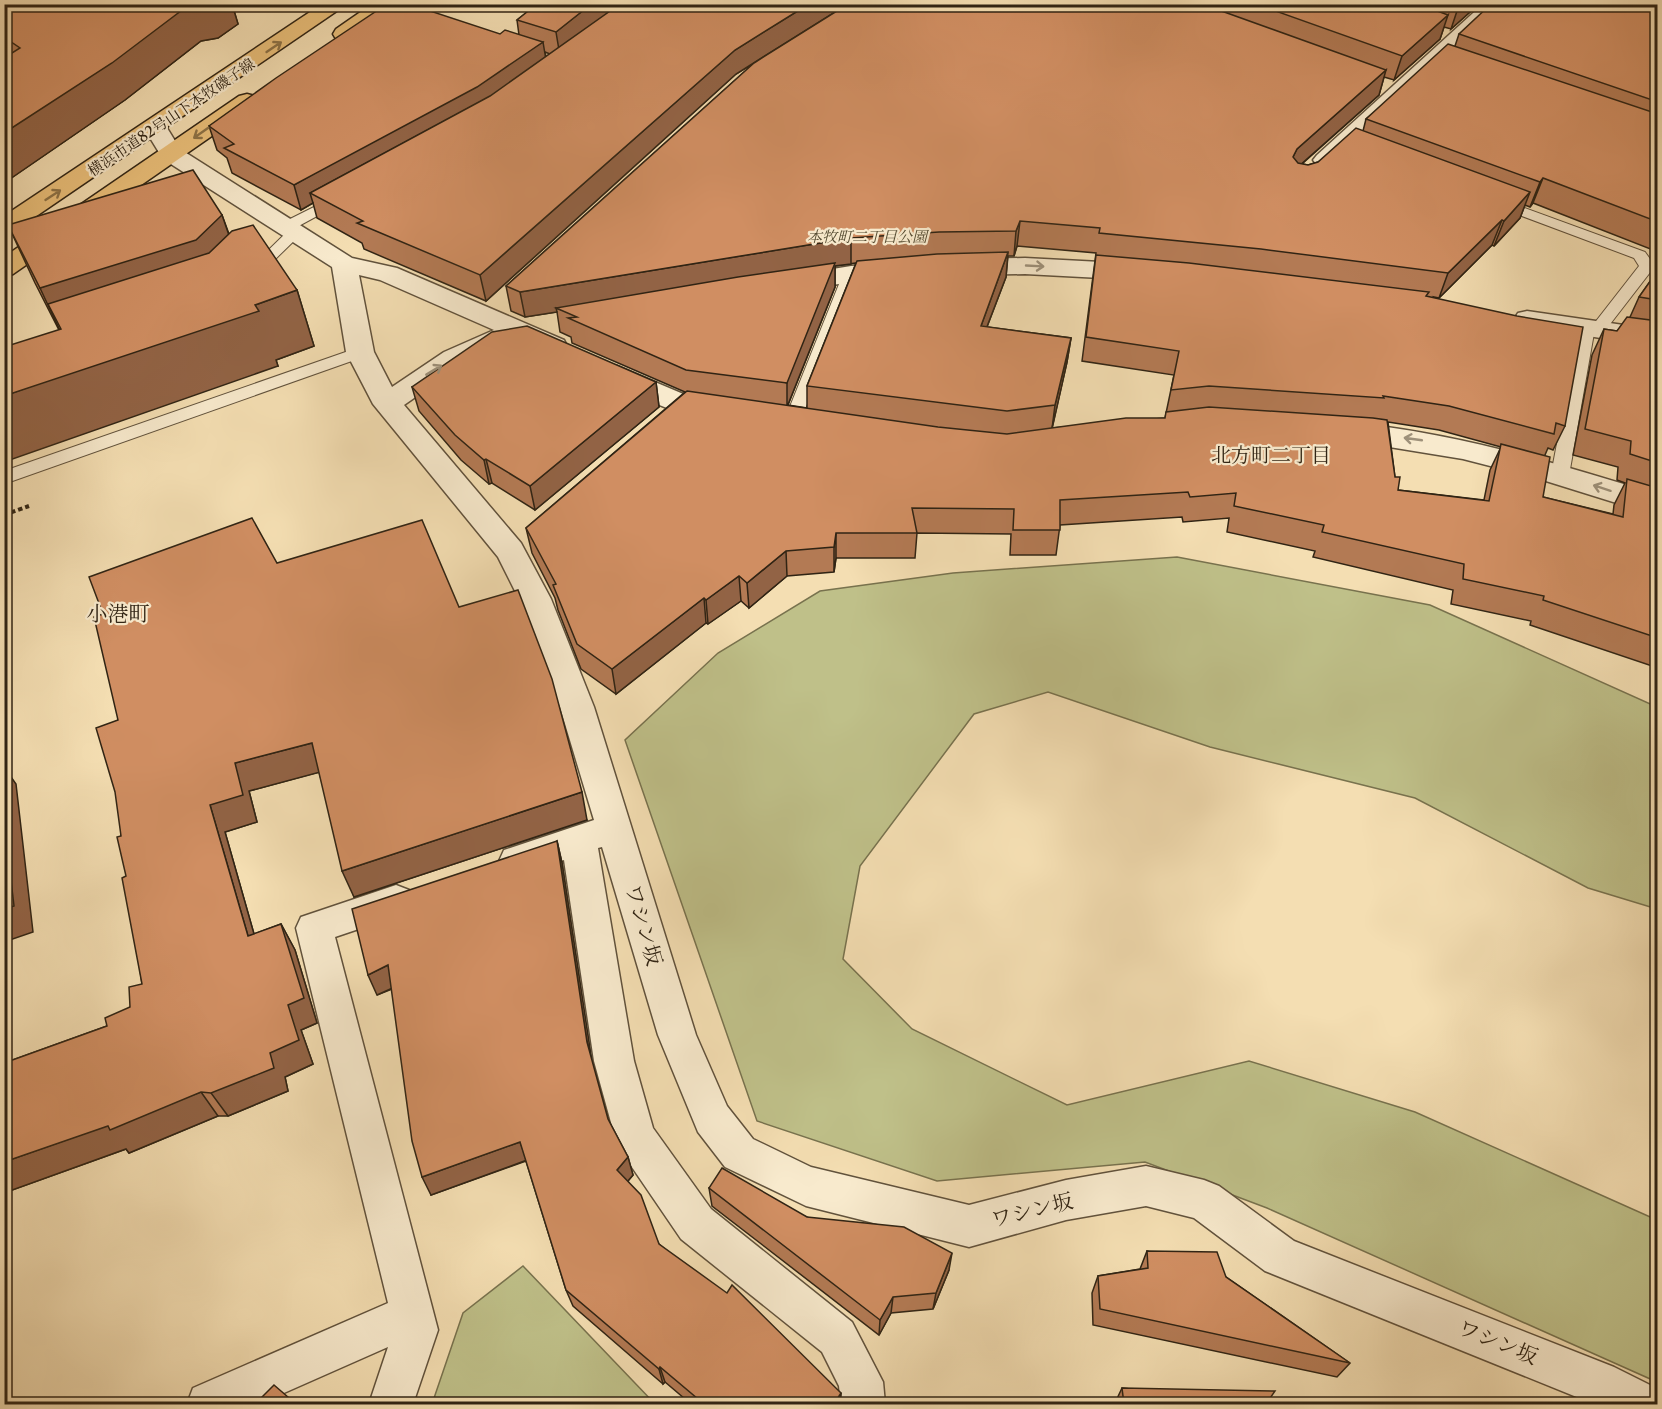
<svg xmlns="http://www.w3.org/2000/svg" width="1662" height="1409" font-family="'Libre Caslon Text','Noto Serif JP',serif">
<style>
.green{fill:#bfc089;stroke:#78724e;stroke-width:1.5}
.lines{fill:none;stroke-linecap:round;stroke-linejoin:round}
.lane-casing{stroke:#61523c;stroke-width:2}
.street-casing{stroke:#61523c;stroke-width:3}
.primary-casing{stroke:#302414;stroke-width:3}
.path{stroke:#302414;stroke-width:4;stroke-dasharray:4.5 3;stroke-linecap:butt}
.lane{fill:#f8eacd;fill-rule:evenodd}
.street{fill:#f8eacd;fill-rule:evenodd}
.primary{fill:#eabf79;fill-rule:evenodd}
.wall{fill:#b37a54;stroke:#302414;stroke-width:1.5;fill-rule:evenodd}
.shaded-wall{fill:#926345;stroke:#302414;stroke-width:1.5}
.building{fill:#d08e62;stroke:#302414;stroke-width:1.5}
.oneway{stroke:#8d7246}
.oneway2{stroke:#9e917a}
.labels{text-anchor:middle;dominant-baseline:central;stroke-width:4.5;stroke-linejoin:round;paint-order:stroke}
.far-street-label{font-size:15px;fill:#302414;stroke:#f8eacd}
.far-park-label{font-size:15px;font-style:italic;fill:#544b31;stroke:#f8eacd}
.neighbourhood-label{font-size:20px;fill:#302414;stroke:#f8eacd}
.quarter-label{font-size:21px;fill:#302414;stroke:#f8eacd}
.near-street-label{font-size:21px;fill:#302414;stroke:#f8eacd}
</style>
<rect width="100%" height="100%" fill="#f4deb2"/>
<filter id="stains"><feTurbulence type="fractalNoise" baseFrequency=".00333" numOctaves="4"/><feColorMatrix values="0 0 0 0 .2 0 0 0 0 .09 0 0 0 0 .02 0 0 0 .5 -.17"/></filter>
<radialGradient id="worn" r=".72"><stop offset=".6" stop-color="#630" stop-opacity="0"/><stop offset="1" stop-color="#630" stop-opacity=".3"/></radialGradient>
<!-- green -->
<g class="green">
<polygon points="1177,557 1430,605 1657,707 1657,909 1588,888 1415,798 1210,747 1048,692 974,714 860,866 843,959 912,1029 1067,1105 1249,1061 1415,1112 1657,1220 1657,1382 1267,1208 1145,1162 937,1181 757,1121 625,740 718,653 820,591 953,573"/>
<polygon points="523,1266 655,1404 432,1404 463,1313"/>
</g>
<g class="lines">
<defs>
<g id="lane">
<polygon points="338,195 343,196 345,199 343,202 295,228 302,232 300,235 259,275 249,275 246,272 249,269 289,230 282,229 280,226 282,223"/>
<polygon points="1500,199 1645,252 1655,266 1604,332 1594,333 1569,475 1566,479 1554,479 1551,475 1579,327 1587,322 1593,325 1639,266 1634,258 1495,206 1493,203"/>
<polygon points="851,269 859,274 801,419 799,423 787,423 785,419 843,274"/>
<polygon points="360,347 368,352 366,356 4,484 4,471"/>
</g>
<g id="street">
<polygon points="1483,4 1506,4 1333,165 1325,167 1317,165 1313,160 1317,155"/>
<path d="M156,121L164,123L180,149L352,258L397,268L564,340L567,346L564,352L554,355L544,352L511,337L507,343L450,373L404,405L521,543L551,599L594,707L696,1035L727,1106L753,1139L811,1167L969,1205L1066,1180L1146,1166L1204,1180L1219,1186L1294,1241L1614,1367L1656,1388L1658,1404H1594L1265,1271L1194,1218L1146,1206L1066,1220L969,1247L806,1206L725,1167L698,1132L658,1035L602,847L598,848L634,1061L653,1128L711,1209L852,1322L883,1382L885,1404H841L839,1386L822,1352L681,1239L621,1151L615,1137L594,1061L564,860L517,876L504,872L499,861L504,850L594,820L560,707L519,599L498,557L373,404L346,352L332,267L163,159L144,128L148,123ZM359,275L380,280L494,330L444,352L392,387L374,352Z"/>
<polygon points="1025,258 1139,264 1148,267 1152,272 1148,277 1139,280 1025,274 963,275 954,272 950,267 954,262 963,259"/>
<polygon points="896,263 905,266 909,271 905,276 851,282 790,292 781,290 777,284 781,278 790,276 851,266"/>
<polygon points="1527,311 1658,330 1658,347 1518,325 1514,319 1518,313"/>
<path d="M617,366L688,396L728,402L732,409L728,416C691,426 641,396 607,381L603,375L607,369Z"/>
<path d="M1344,422C1452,432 1554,462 1658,495V516L1533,477L1463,459L1334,438L1330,431L1334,424Z"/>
<polygon points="396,885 409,890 414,901 409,912 335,937 438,1330 413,1404 369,1404 388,1347 259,1404 187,1404 193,1388 388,1303 296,928 301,917"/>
</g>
<g id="primary">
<polygon points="322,4 347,4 13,232 4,234 4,216"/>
<polygon points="372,4 397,4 352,39 344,41 336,39 333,34 336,29"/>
<polygon points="247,94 255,96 258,101 255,106 13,274 4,277 4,257 239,96"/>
</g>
</defs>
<!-- lane casing -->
<use href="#lane" class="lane-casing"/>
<!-- street casing -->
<use href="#street" class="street-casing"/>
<!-- primary casing -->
<use href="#primary" class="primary-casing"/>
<!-- path -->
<polyline class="path" points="4,515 29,506"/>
<!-- lane -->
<use href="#lane" class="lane"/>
<!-- street -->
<use href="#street" class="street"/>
<!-- primary -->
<use href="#primary" class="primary"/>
</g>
<!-- wall -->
<g class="wall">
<polygon points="4,4 232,4 238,24 218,38 201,41 125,100 7,181 4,180"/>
<path d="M537,4H1479L1451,29L1444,27L1440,39L1394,80L1384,77L1379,95L1302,164L1308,165L1318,162L1363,131L1366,119L1455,46L1459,34L1658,4V252L1533,203L1530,207L1525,205L1520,218L1494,246L1492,245L1439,298L1434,297L1565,426L1553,450L1548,448L1545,455L1543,497L1613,514L1614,505L1625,483L1617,480L1618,467L1573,455L1592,355L1604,329L1617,331L1630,317L1639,297L1658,270V668L1530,625L1531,621L1451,604L1453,590L1313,557L1315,551L1227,532L1229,518L1183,522L1182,517L1060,525L1056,555H1010L1011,534L917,533L915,558H836L834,572L787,576L749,608L741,601L708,624L706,623L616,694L581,669L558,610L555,598L532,553L526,528L685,392L572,343L571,337L560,332L557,312L525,317L511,311L506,286L754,63L736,74L486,301L364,249L362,243L317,218L313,203L301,210L232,173L227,158L217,150L209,126L500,34L519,35L517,20ZM545,52L550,54L546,57ZM1017,246L1096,253L1082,361L1174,375L1165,418L1052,428L1067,362L1071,338L987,327L1006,277L1008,256H1014ZM856,263L807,386V408L788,405L835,287V266ZM1388,422L1439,430L1501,447L1490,470L1484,500L1398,490L1395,477Z"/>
<polygon points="222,215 229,234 297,290 314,346 276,360 278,366 59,330 35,283 8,225"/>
<polygon points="656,382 659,407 535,510 492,483 489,484 461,460 419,411 412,387"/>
<polygon points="277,563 459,607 587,820 354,897 319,772 249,791 257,822 225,832 254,934 281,924 295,950 317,1023 301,1030 313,1064 285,1077 288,1091 228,1116 218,1116 129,1153 126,1149 4,1193 4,1063 107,1026 130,1007 142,984 121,836 118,720"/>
<polygon points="557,841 562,863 591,1059 608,1119 628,1157 633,1175 628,1181 659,1244 841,1393 840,1404 691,1404 665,1382 663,1384 573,1306 566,1290 526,1161 431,1195 392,989 377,995"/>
<polygon points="709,1188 807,1217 949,1270 933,1309 891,1313 879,1335 712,1206"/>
<polygon points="1147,1251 1226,1277 1350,1363 1337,1377 1093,1325 1092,1293 1098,1276 1140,1269"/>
<polygon points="1122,1388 1266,1404 1115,1404 1115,1403"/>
</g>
<!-- shaded-wall -->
<g class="shaded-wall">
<polygon points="232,4 238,24 218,38 201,41 125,100 7,181 4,176 4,133 189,5"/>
<polygon points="592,4 634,4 560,56 556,32 585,9"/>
<polygon points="809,4 848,4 736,74 486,301 480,275 735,50"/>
<polygon points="1460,4 1479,4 1451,29 1459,5"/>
<polygon points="1448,15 1440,39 1394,80 1402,56"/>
<polygon points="543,42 547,66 310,193 313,203 301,210 294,185"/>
<polygon points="1386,70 1379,95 1290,174 1293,157 1297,149"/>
<polygon points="1543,178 1533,203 1530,207 1540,182"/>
<polygon points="1530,192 1520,218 1494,246 1504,221"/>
<polygon points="222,215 242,273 48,304 67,346 40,288"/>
<polygon points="1502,220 1492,245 1439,298 1448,273"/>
<polygon points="1020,221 1017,246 1014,256 1016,231"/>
<polygon points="851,238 851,264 835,266 835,287 787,407 787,383 556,308 557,312 525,317 520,292"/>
<polygon points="1008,252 1006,277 978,350 981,326"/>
<polygon points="297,290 314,346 276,360 278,366 4,462 4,396"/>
<polygon points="1071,338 1067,362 1052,429 1055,405"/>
<polygon points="656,382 659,407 535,510 530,486"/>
<polygon points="486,459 492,483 489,484 484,460"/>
<polygon points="836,533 836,558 834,572 834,547"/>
<polygon points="786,551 787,576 749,608 747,583"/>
<polygon points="739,576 741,601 708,624 706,600"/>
<polygon points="704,598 706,623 616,694 612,669"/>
<polygon points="312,743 324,771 249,791 257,822 225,832 262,962 248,936 210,805 235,763"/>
<polygon points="4,767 16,784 33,932 4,942"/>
<polygon points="582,792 587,820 354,897 342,871"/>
<polygon points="557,841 562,863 592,1062 587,1042"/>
<polygon points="281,924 295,950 317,1023 301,1030 313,1064 285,1077 288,1091 228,1116 211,1093 270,1053 288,1005"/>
<polygon points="388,965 397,986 377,995 368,975"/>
<polygon points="201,1092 218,1116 129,1153 126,1149 4,1193 4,1162"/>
<polygon points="520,1142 527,1160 431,1195 422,1177"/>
<polygon points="628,1157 633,1175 622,1188 617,1170"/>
<polygon points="952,1253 949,1270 933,1309 936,1293"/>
<polygon points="893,1297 891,1313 879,1335 880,1320"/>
<polygon points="660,1367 665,1382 663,1384 659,1369"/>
<polygon points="841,1393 840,1404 834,1404"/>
</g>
<!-- building -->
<g class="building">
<polygon points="4,4 190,4 112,63 4,133 4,58 20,48 4,37"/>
<polygon points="387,4 409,4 500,34 505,30 543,42 477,87 294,185 224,148 234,144 209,126 276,78"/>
<polygon points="537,4 592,4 585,9 556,32 517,20"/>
<polygon points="620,4 809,4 735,50 480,275 357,223 363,221 310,193 490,96"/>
<polygon points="848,4 1202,4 1386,70 1297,149 1293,157 1298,163 1308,165 1318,162 1356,128 1530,192 1504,221 1502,220 1448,273 1261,249 1099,233 1100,228 1020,221 1016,231 939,232 851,238 520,292 506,286 754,63"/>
<polygon points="1256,4 1419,4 1448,15 1402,56"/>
<polygon points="1491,4 1658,4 1658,102 1459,34"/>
<polygon points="1448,44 1658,114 1658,222 1543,178 1540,182 1366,119"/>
<polygon points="193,170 222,215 196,240 40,288 8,225"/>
<polygon points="253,225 297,290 255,305 259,311 4,396 4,347 61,329 48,304 209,253 232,231"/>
<polygon points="1008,252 981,326 1071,338 1055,405 1007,411 807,386 857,261 937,254"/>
<polygon points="1096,255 1189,263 1429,292 1426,296 1517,316 1583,327 1565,426 1556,423 1554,434 1449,406 1383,396 1384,398 1209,386 1171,390 1179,351 1086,337"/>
<polygon points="835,263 787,383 686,370 568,318 577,317 556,308 738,277"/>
<polygon points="1658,270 1658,300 1639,297"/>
<polygon points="1627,317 1658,321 1658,463 1630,454 1631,441 1585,429 1604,329 1617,331"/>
<polygon points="527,326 656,382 530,486 486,459 484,460 455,435 412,387 492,332"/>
<polygon points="687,391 938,427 1007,434 1126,418 1165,418 1166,412 1209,407 1373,418 1387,420 1395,477 1400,477 1398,490 1489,501 1501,444 1550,457 1543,497 1623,517 1627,479 1658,488 1658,638 1543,600 1544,596 1463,579 1464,564 1322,532 1324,525 1234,506 1236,493 1190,497 1188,492 1060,500 1060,530 1013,530 1014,509 912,508 917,533 836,533 834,547 786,551 747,583 739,576 706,600 704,598 612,669 577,644 553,585 556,584 526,528"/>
<polygon points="252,518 277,563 422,520 459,607 518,590 552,679 582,792 342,871 312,743 235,763 243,795 210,805 248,936 281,924 304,998 288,1005 299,1040 270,1053 274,1068 211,1093 201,1092 110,1130 108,1126 4,1162 4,1063 107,1026 105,1018 130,1007 129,987 142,984 122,878 126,876 117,837 121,836 115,792 96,728 118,720 94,617 103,614 89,577"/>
<polygon points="4,821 14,906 4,909"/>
<polygon points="557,841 587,1042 608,1119 628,1157 617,1170 641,1195 659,1244 727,1293 732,1285 841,1393 834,1404 704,1404 660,1367 659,1369 566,1290 520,1142 422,1177 412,1141 388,965 368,975 352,909"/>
<polygon points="722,1168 807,1217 904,1227 952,1253 936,1293 893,1297 880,1320 709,1188"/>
<polygon points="1147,1251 1217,1252 1226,1277 1350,1363 1100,1309 1098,1276 1148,1268"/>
<polygon points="274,1385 296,1404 255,1404"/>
<polygon points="1122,1388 1275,1391 1266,1404 1124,1404"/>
</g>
<!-- one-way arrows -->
<defs><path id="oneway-shaft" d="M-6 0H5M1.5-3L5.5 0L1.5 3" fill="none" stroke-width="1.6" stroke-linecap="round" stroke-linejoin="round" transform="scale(1.5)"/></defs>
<g class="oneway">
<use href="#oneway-shaft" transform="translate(274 47) rotate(-34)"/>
<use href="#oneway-shaft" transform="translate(201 133) rotate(145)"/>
<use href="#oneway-shaft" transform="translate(53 195) rotate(-33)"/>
</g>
<g class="oneway2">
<use href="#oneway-shaft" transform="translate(1035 266) rotate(3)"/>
<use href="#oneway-shaft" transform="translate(434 370) rotate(-31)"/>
<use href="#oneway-shaft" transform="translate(1413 439) rotate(-172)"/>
<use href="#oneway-shaft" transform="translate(1602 488) rotate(-162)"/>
</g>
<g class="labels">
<!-- far-street labels -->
<g class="far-street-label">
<text transform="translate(171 117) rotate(-34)">横浜市道82号山下本牧磯子線</text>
</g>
<!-- far-park labels -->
<g class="far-park-label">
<text x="867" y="236">本牧町二丁目公園</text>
</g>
<!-- neighbourhood labels -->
<g class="neighbourhood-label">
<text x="1271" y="455">北方町二丁目</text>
</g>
<!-- quarter labels -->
<g class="quarter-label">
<text x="118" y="613">小港町</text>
</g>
<!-- near-street labels -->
<g class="near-street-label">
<text transform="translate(644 925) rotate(74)">ワシン坂</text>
<text transform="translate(1032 1210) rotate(-14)">ワシン坂</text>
<text transform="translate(1498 1342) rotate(22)">ワシン坂</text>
</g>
</g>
<!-- margin -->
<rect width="1662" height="1409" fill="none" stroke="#f4deb2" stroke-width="24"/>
<rect x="6" y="6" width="1650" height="1397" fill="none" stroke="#302414" stroke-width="3"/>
<rect x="12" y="12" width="1638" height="1385" fill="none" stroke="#302414" stroke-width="1.5"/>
<rect width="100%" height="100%" filter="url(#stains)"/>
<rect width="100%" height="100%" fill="url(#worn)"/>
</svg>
